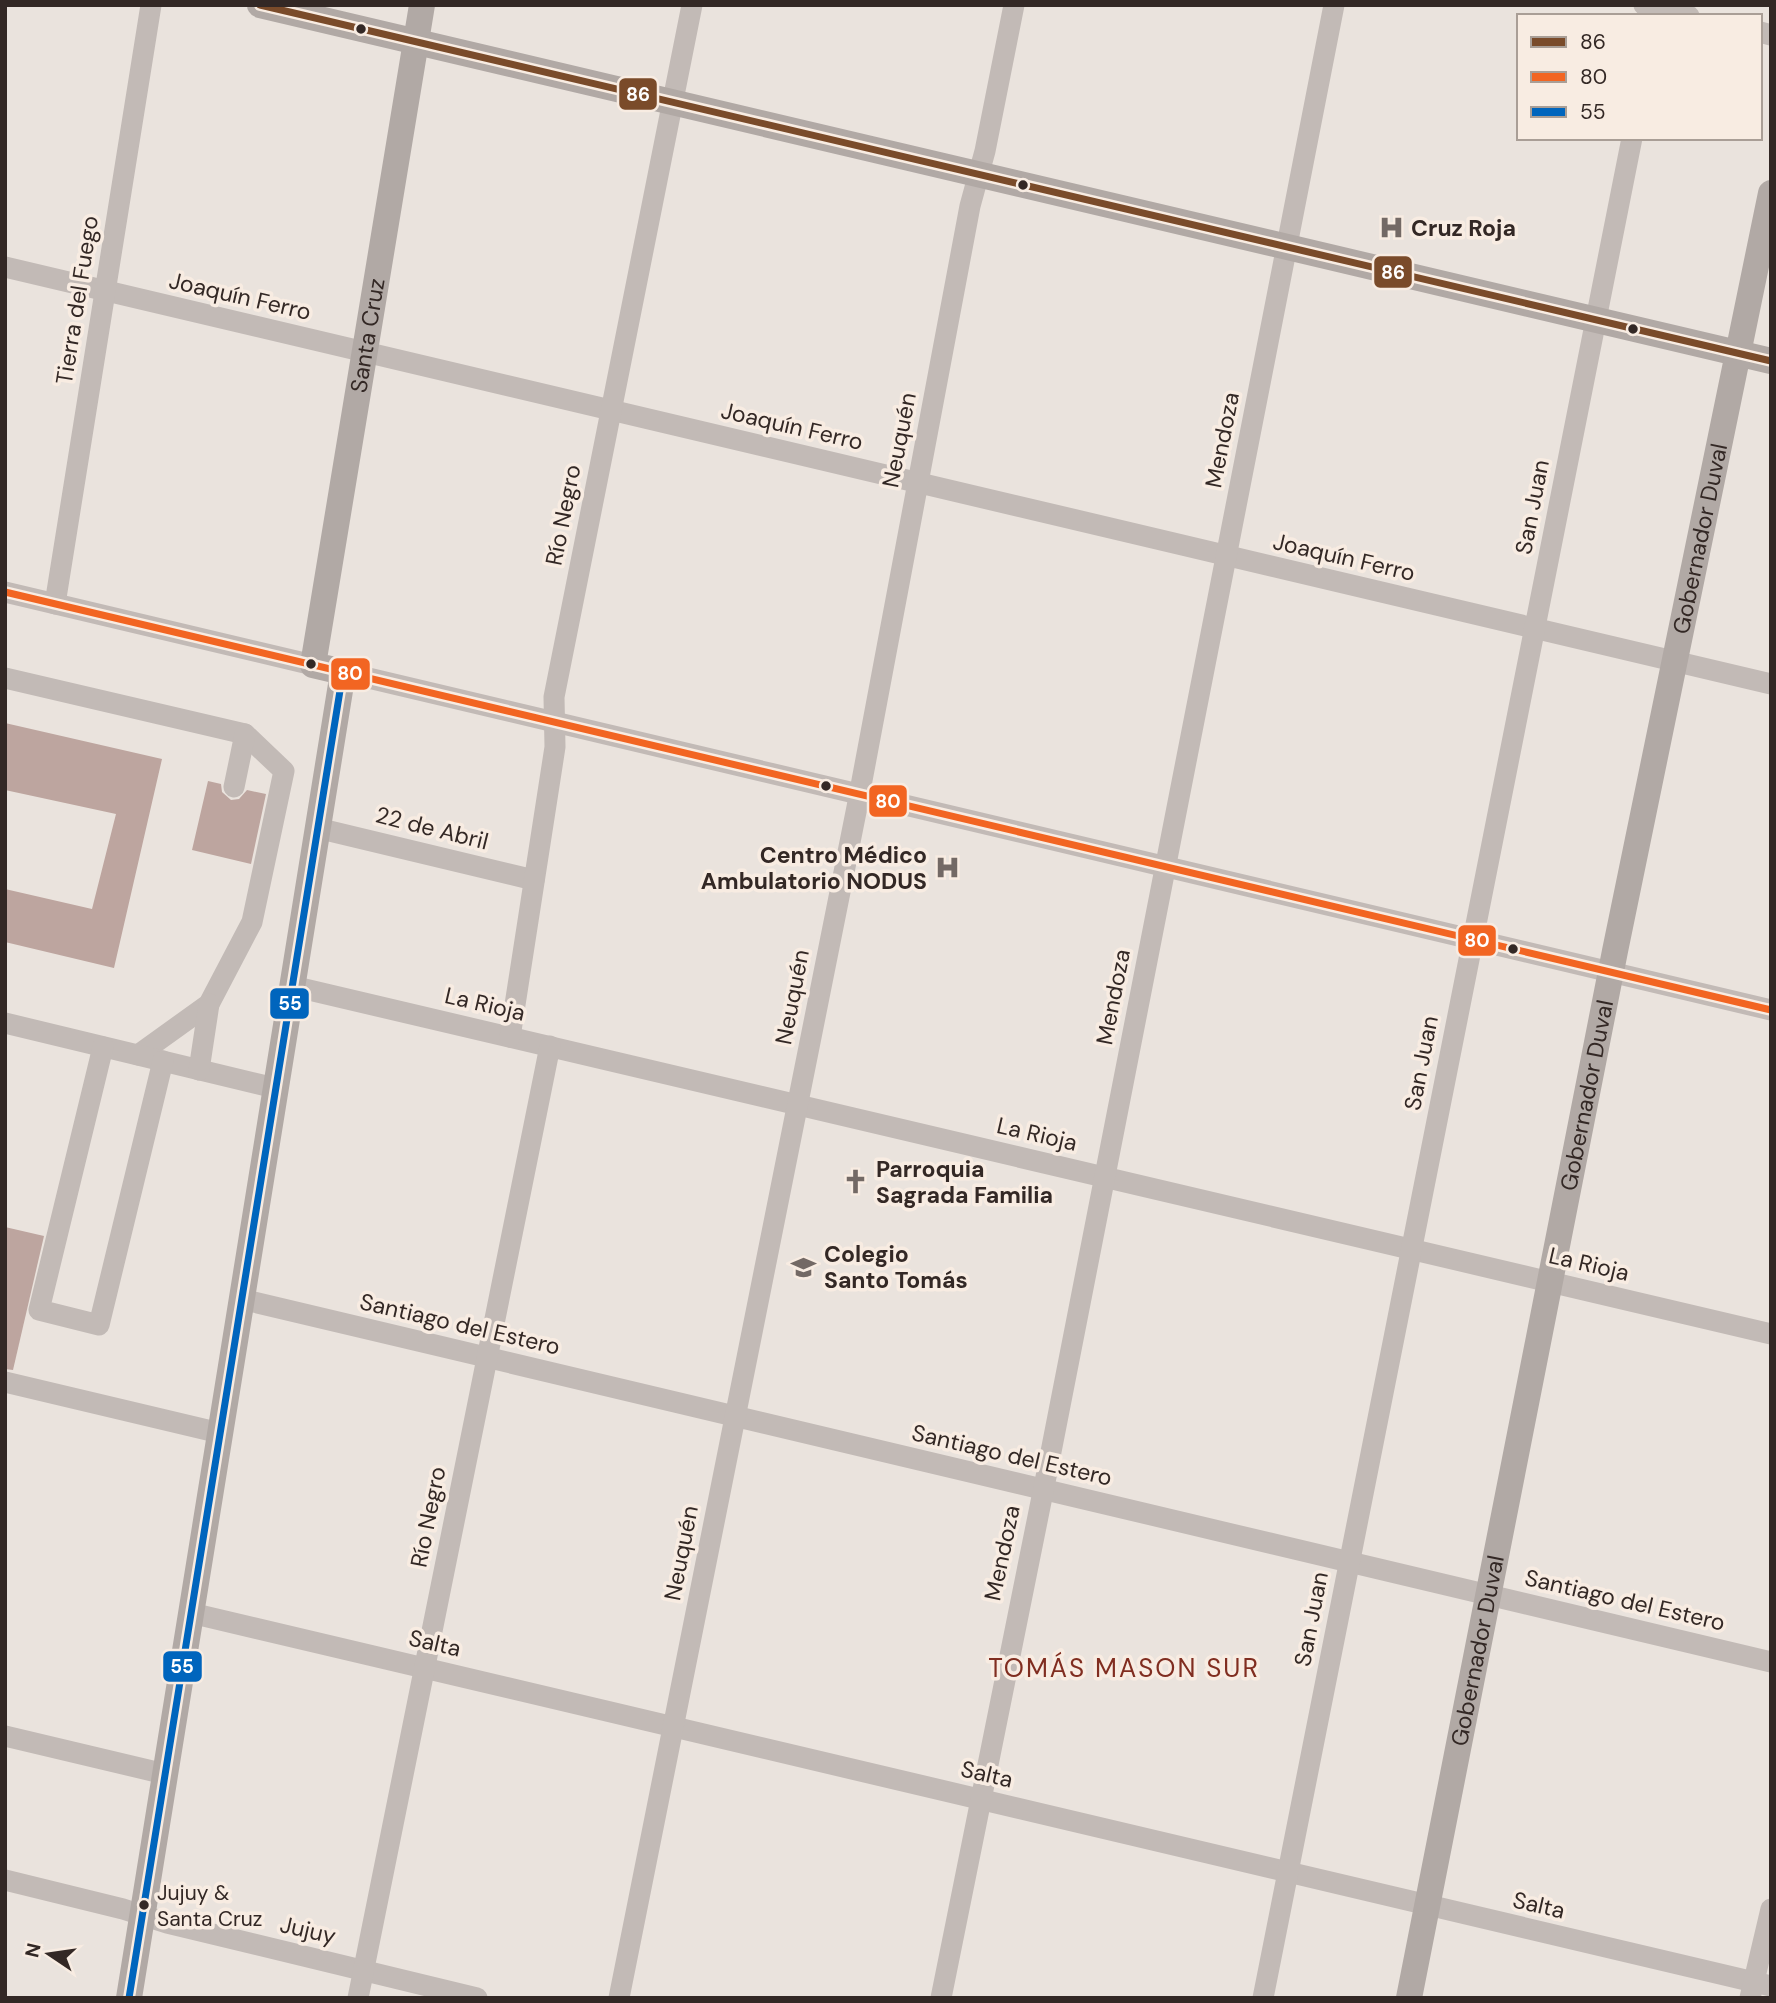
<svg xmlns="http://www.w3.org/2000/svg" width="1776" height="2003" font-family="'DM Sans',sans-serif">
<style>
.building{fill:#bda59f}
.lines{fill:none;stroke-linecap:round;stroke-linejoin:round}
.minor{stroke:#c2bab6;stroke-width:21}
.major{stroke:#b1a9a5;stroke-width:26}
.bus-1-casing{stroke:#f8ece2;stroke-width:12}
.bus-2-casing{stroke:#f8ece2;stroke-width:12}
.bus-3-casing{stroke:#f8ece2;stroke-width:12}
.bus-1{stroke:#7a4b2a;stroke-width:7}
.bus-2{stroke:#f26522;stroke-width:7}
.bus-3{stroke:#0065bd;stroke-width:7}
.bus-dot{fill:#332825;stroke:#f8ece2;stroke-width:2.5}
.labels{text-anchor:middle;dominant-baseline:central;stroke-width:7;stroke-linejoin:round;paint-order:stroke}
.bus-label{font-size:21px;fill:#332825;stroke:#f8ece2;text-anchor:start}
.poi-label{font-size:23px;font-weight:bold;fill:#332825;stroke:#f8ece2;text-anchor:start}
.street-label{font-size:23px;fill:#332825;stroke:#f8ece2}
.quarter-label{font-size:26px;letter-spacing:2px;fill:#802d20;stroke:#f8ece2}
.line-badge{stroke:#f8ece2;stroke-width:2.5}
.badge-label{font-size:19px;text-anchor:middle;font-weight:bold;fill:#fff}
</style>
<rect width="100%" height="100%" fill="#eae3dd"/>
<!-- building -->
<g class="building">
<polygon points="5,723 162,759 114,968 5,942 5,889 92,909 116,814 5,790"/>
<polygon points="208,781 221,784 222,792 231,800 239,799 247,790 266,794 251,864 192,850"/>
<polygon points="5,1227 44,1236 13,1370 5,1369"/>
</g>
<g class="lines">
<!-- minor -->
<g class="minor">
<polyline points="1644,5 1689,16"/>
<polyline points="1760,32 1771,35"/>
<polyline points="5,267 1771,684"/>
<polyline points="5,592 313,665"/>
<polyline points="55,604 151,5"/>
<polyline points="343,672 1771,1010"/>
<polyline points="5,678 245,734 284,771 252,922 209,1004 138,1055"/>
<polyline points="234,787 245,734"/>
<polyline points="317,828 534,880"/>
<polyline points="292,986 1771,1334"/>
<polyline points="5,1023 275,1088"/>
<polyline points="510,1037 555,747 554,697 692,5"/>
<polyline points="103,1047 39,1310 99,1325 163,1061"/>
<polyline points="199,1070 209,1004"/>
<polyline points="241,1299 1771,1662"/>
<polyline points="5,1382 220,1433"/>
<polyline points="191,1613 1771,1986"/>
<polyline points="5,1736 165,1774"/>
<polyline points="5,1880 123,1909 167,1923 477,1998"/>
<polyline points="358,1998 550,1046"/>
<polyline points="619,1998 857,807 970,206 985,151 1014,5"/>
<polyline points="941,1998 1049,1462 1334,5"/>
<polyline points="1263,1998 1632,138"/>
<polyline points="1750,1998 1771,1909"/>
</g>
<!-- major -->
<g class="major">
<polyline points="260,5 1771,361"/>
<path id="s1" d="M129,1998L343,672L313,665L422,5"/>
<path id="s2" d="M1409,1998L1615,951L1771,193"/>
</g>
<defs>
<polyline id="bus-1" points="260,5 1771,361"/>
<polyline id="bus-2" points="5,592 1771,1010"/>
<polyline id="bus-3" points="129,1998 343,672"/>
</defs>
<!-- bus-1 casing -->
<use href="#bus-1" class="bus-1-casing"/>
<!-- bus-2 casing -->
<use href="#bus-2" class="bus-2-casing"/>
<!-- bus-3 casing -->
<use href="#bus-3" class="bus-3-casing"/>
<!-- bus-1 -->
<use href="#bus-1" class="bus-1"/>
<!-- bus-2 -->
<use href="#bus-2" class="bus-2"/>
<!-- bus-3 -->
<use href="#bus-3" class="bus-3"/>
</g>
<!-- icons -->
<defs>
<symbol id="hospital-bare" viewBox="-9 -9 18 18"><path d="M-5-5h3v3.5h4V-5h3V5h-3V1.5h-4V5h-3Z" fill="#736965" stroke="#f8ece2" stroke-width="2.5" paint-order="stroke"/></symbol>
<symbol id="church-bare" viewBox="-9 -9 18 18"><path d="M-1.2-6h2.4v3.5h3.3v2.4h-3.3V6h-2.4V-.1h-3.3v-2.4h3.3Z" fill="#736965" stroke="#f8ece2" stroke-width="2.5" paint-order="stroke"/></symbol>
<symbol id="school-bare" viewBox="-9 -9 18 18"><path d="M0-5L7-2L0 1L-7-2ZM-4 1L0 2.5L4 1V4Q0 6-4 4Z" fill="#736965" stroke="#f8ece2" stroke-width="2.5" paint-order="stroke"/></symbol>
</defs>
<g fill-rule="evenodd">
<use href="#hospital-bare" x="1374" y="210" width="35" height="35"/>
<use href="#hospital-bare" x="930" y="850" width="35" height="35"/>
<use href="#church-bare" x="838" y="1164" width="35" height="35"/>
<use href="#school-bare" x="786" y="1250" width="35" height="35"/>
</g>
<!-- markers -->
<g class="bus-dot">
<circle cx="361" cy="29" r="6"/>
<circle cx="1023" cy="185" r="6"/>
<circle cx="1633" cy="329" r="6"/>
<circle cx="311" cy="664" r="6"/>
<circle cx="826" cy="786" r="6"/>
<circle cx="1513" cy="949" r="6"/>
<circle cx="144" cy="1905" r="6"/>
</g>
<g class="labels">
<!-- bus labels -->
<g class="bus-label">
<text x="157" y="1893">Jujuy &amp;<tspan x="157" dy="26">Santa Cruz</tspan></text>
</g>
<!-- poi labels -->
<g class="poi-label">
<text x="1411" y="228">Cruz Roja</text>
<text x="927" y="855" text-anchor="end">Centro Médico<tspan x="927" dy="26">Ambulatorio NODUS</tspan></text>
<text x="876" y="1169">Parroquia<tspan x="876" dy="26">Sagrada Familia</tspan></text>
<text x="824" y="1254">Colegio<tspan x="824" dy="26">Santo Tomás</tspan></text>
</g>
<!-- street labels -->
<g class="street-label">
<text transform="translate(240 296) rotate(13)">Joaquín Ferro</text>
<text transform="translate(77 300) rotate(-81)">Tierra del Fuego</text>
<text stroke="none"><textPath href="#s1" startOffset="1708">Santa Cruz</textPath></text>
<text transform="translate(792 426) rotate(13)">Joaquín Ferro</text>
<text transform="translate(899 440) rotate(-79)">Neuquén</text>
<text transform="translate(1222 440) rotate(-79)">Mendoza</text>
<text transform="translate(1532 507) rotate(-79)">San Juan</text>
<text transform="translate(563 515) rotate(-79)">Río Negro</text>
<text stroke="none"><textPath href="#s2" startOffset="1488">Gobernador Duval</textPath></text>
<text transform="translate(1344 557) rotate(13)">Joaquín Ferro</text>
<text transform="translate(432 828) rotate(14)">22 de Abril</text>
<text transform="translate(792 997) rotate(-79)">Neuquén</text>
<text transform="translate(1113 997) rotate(-79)">Mendoza</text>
<text transform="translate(485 1004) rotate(13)">La Rioja</text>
<text transform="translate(1421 1063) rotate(-79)">San Juan</text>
<text stroke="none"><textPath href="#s2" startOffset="920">Gobernador Duval</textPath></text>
<text transform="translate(1037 1134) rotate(13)">La Rioja</text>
<text transform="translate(1589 1264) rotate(13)">La Rioja</text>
<text transform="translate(460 1324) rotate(13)">Santiago del Estero</text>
<text transform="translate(1012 1455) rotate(13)">Santiago del Estero</text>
<text transform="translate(428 1517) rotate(-79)">Río Negro</text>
<text transform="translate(681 1553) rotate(-79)">Neuquén</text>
<text transform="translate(1002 1553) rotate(-78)">Mendoza</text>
<text transform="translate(1625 1600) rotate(13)">Santiago del Estero</text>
<text transform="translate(1311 1619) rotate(-79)">San Juan</text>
<text transform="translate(435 1643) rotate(13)">Salta</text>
<text stroke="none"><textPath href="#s2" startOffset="354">Gobernador Duval</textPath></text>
<text transform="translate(987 1774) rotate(13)">Salta</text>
<text transform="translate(1539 1905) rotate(13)">Salta</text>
<text transform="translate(308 1930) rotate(13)">Jujuy</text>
</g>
<!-- quarter labels -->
<g class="quarter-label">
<text x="1124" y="1668">TOMÁS MASON SUR</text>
</g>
</g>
<g class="line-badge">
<rect x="618" y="77" width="40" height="34" rx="7" fill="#7a4b2a"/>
<rect x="1373" y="255" width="40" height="34" rx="7" fill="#7a4b2a"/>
<rect x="330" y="657" width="41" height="34" rx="7" fill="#f26522"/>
<rect x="868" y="784" width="40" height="34" rx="7" fill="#f26522"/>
<rect x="1457" y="924" width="40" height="33" rx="7" fill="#f26522"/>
<rect x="269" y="987" width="41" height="33" rx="7" fill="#0065bd"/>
<rect x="162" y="1650" width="41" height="33" rx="7" fill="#0065bd"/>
</g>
<g class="badge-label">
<text x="638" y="101">86</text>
<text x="1393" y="279">86</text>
<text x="350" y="680">80</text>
<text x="888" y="808">80</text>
<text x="1477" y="947">80</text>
<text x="290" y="1010">55</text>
<text x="182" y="1673">55</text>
</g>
<!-- border -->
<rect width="1776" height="2003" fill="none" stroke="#332825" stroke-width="14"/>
<!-- legend -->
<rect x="1517" y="14" width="245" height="126" fill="#f8ece2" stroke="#a99e96" stroke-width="2"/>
<rect x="1531" y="37" width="35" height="10" fill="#7a4b2a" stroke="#a99e96" stroke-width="2"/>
<text x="1580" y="49" font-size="21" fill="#332825">86</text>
<rect x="1531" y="72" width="35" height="10" fill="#f26522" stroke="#a99e96" stroke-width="2"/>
<text x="1580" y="84" font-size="21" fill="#332825">80</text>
<rect x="1531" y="107" width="35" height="10" fill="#0065bd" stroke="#a99e96" stroke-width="2"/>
<text x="1580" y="119" font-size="21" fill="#332825">55</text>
<!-- north arrow -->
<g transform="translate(49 1954) rotate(283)" stroke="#f8ece2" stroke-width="5" paint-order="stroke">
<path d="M0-5L12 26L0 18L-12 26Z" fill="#332825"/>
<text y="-10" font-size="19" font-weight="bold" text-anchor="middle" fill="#332825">N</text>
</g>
</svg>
